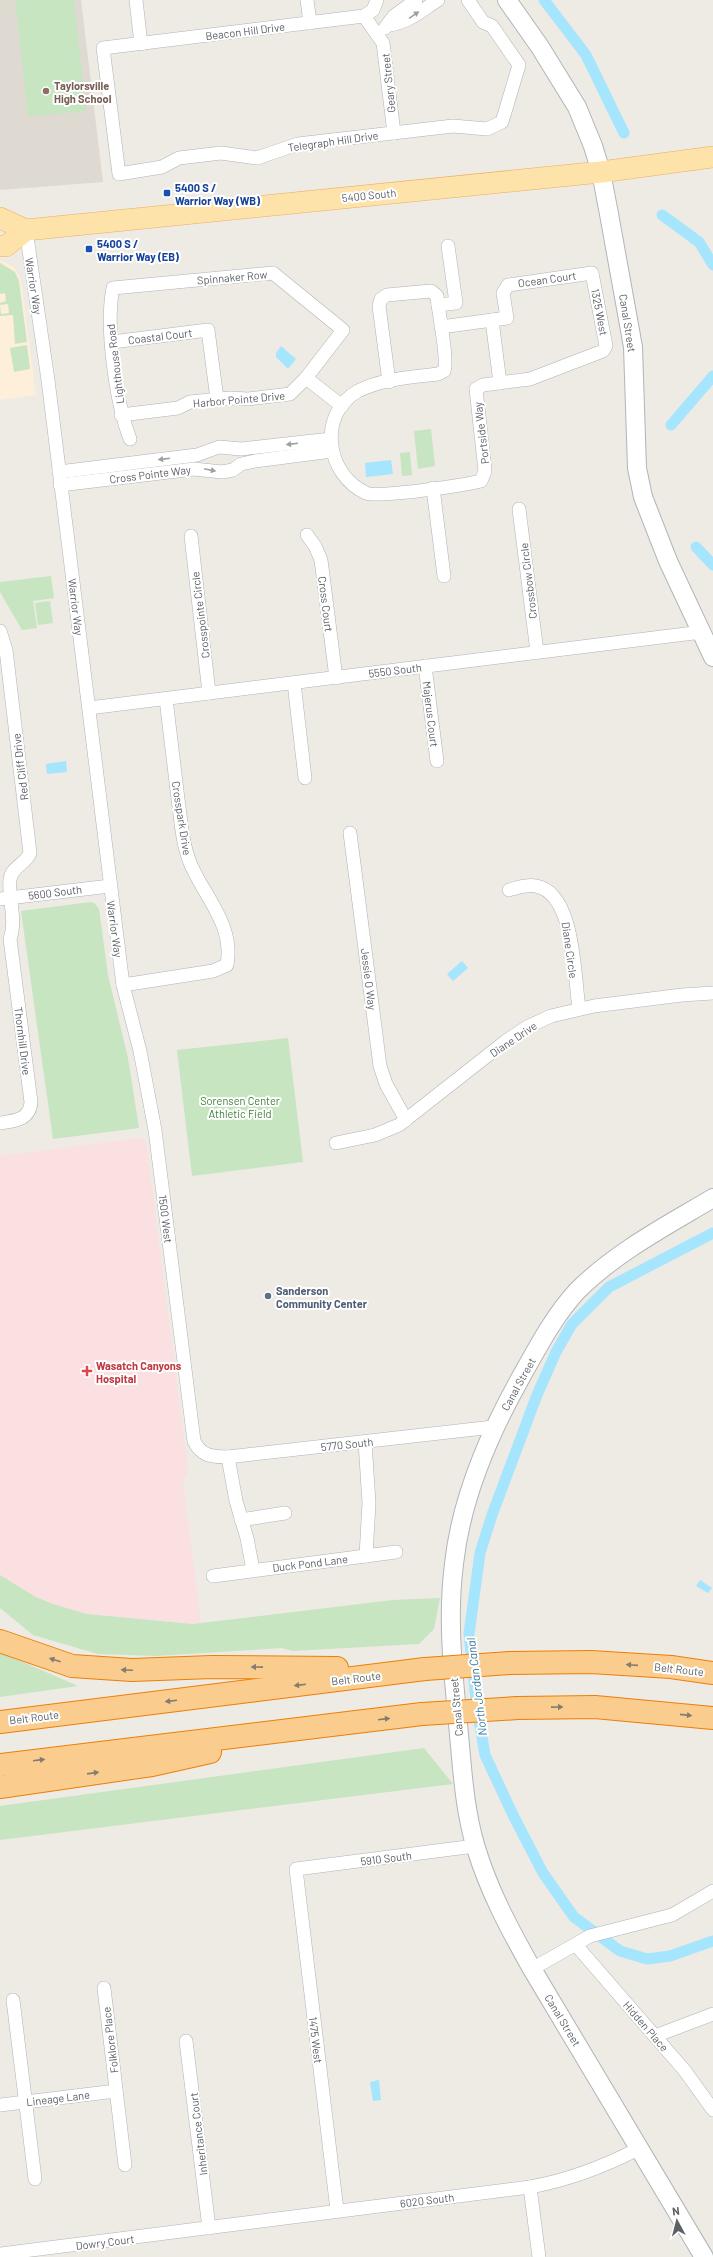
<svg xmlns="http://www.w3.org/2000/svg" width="713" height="2257" font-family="Barlow,sans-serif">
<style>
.commercial{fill:#fdefda}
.education{fill:#dedad2}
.medical{fill:#fbe0e2}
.green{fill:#c7e5c1}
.water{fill:#a5e5fd}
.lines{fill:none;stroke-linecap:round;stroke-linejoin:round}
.canal{stroke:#a5e5fd;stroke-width:11}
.street-casing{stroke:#afb3b6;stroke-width:14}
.secondary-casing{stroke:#b0b5b9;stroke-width:20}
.primary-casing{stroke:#eead5d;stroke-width:22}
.highway-casing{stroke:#ed7e05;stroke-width:24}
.street{stroke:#fff;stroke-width:13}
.secondary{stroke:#fff;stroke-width:18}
.primary{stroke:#fde2aa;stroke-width:21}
.highway{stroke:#facd8f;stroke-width:22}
.highway-bridge-casing{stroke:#ed7e05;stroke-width:24;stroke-linecap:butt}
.highway-bridge{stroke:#facd8f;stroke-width:22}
.oneway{fill:#9da0a2}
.oneway2{fill:#847c6f}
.education-dot{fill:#8d6e63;stroke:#fff;stroke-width:1.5}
.transit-dot{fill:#1a4fb4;stroke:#fff;stroke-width:1.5}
.service-dot{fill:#5c6f8a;stroke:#fff;stroke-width:1.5}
.health-dot{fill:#e0444e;stroke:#fff;stroke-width:1.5}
.labels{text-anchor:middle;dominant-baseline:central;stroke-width:4;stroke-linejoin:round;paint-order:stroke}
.street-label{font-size:11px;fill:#5c6164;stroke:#fff}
.education-label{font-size:11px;font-weight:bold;fill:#785e54;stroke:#fff;text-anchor:start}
.transit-label{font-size:11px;font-weight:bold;fill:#164399;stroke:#fff;text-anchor:start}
.park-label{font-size:11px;fill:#3f8136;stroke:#fff}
.service-label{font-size:11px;font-weight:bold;fill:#4e5e75;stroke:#fff;text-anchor:start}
.health-label{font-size:11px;font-weight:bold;fill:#be3a42;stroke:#fff;text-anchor:start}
.water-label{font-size:12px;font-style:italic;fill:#3c7c9e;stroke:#fff}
</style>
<rect width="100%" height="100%" fill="#eeeae4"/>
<!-- commercial -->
<polygon class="commercial" points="0,260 14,267 21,280 36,395 0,400"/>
<!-- education -->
<polygon class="education" points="0,0 81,0 103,182 0,190"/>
<!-- medical -->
<polygon class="medical" points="140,1138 146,1140 188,1470 183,1481 201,1623 193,1624 87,1614 53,1604 36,1597 0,1575 0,1156"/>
<!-- green -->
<g class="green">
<polygon points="15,0 74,0 86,111 28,117"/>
<polygon points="0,263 15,272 19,281 27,342 15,344 13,315 0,316 0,305 1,314 9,313 8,304 0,305 0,303 6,301 5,293 0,294"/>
<polygon points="27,345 30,369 14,372 10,348"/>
<polygon points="431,429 435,466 418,469 414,431"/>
<polygon points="410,452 412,475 402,476 400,453"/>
<polygon points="51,576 54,598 33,601 37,628 22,630 0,592 0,582"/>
<polygon points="50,601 53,623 38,625 35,603"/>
<polygon points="90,902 94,903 99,909 108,975 128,1058 139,1128 53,1139 21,911"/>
<polygon points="288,1038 303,1162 192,1176 177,1050"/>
<polygon points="0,1575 36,1597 53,1604 87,1614 193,1624 393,1600 440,1598 434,1629 419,1644 292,1651 282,1648 156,1656 98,1654 33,1635 0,1608"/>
<polygon points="0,1652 78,1686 0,1697"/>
<polygon points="424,1748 453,1784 0,1840 0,1806"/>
</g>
<!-- water -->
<g class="water">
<polygon points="281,346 296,359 288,369 276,357 276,353"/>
<polygon points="391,460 393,474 366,477 365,463"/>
<polygon points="66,761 67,772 47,774 46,764"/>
<polygon points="462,961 468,968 453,981 447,974"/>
<polygon points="700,1580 712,1588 708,1593 696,1586"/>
<polygon points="379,2080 381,2100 373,2101 370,2082"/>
</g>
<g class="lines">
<!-- canal -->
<g class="canal">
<polyline points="544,0 586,55 624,133"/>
<polyline points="662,215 699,242 713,265"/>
<polyline points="671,425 713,376"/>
<polyline points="696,547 713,565"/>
<polyline points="713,1233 609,1287 572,1324 556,1352 537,1395 492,1515 480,1553 469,1634 477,1708 485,1755 514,1817 543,1873 574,1917 620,1951 647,1959 670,1956 713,1941"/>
</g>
<defs>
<g id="street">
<polyline points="136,0 141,44"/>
<polyline points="307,0 310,23"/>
<polyline points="377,0 373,10 364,16 103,48 119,174 162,167 179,158 221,153 257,158 298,144 453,126 487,129 502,122 519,65 492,26 483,22 468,0"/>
<polyline points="364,16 383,43 394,133"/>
<path d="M389,25C408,23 422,10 438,0"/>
<polyline points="385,28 394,16 416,0"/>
<path d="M26,230L48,380L123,985L140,1051L155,1130L194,1441C201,1456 212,1457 228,1457L493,1427"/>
<polyline points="492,320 500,383"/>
<path d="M441,327L507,318L503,293L508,285L592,273L606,346L603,351L530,379L483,385L476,389L485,471L481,481C465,485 379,498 366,493C326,475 317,414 358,391C381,379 412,377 438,374L444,371C448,363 440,318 438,305L456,303L448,246"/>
<polyline points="112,342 208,330 217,399"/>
<polyline points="306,378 342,406"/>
<polyline points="389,382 379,306 381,299 387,295 431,291 437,296 438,305"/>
<path d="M121,415L178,408L190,402L230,398L248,399L290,394L306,378L343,330L273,273L113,288C105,327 116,402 130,439"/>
<polyline points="59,472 197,455 219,447 241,449 331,439"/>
<polyline points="60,485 194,469 222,472 233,470 241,464 255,461 332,451"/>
<polyline points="433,488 444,576"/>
<polyline points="519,509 537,652"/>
<polyline points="307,535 315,546 321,560 336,678"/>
<polyline points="191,536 209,693"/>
<path d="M0,631L6,650L30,853C26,864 11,867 10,880C8,900 17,919 10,939L31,1102C30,1120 14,1121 0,1123"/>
<polyline points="425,666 437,761"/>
<polyline points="294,683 305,778"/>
<polyline points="89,708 702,632"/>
<polyline points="350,833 380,1066 386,1084 406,1120"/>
<path d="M509,890C517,888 527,884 536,886C575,893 574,976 579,1008"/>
<polyline points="0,899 110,886"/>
<path d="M123,985L213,971L227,965C234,925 206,899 191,865C182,844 181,821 178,799C174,766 170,732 166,699"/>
<polyline points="336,1143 375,1135 399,1125 506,1041 527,1027 551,1016 594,1006 682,995 713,993"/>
<polyline points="365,1442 369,1503 366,1556"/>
<polyline points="228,1457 236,1501 247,1538 253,1570"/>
<polyline points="241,1520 285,1513"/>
<polyline points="213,1576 396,1552"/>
<polyline points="576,1945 685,2071 713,2110"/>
<polyline points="532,1969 590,1936 672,1915 713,1891"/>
<polyline points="104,1988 125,2165"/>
<polyline points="13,2000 35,2179"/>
<polyline points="655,2036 713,2014"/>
<polyline points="186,2041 209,2228"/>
<polyline points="0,2105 116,2091"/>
<polyline points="530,2187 539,2257"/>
<polyline points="337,2210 296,1869 475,1846"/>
<path d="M0,2254L530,2187C569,2180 603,2167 638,2149"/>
</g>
<g id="secondary">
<polyline points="507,0 540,47 577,107 593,146 601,172 609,214 633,347 637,468 643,497 668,561 713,657"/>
<path d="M704,2257L532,1969C510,1930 489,1891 476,1848C464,1809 462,1765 458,1724C453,1671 447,1618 454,1564C461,1498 489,1434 521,1377C538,1347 554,1316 577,1291C616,1252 666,1226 713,1198"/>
</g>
<g id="primary">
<polyline points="0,218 26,230"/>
<polyline points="0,246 6,246 26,230 601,172 713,157"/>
</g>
<g id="highway">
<polyline points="0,1641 72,1666 132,1670 212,1667 337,1668"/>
<polyline points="510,1663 591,1662 671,1667 713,1673"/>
<polyline points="518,1708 595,1707 713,1718"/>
<polyline points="0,1722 425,1669"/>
<polyline points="0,1765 422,1714"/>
<polyline points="0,1787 152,1765 210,1752"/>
</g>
</defs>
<!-- street casing -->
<use href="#street" class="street-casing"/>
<!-- secondary casing -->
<use href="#secondary" class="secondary-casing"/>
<!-- primary casing -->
<use href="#primary" class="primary-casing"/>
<!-- highway casing -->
<use href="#highway" class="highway-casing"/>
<!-- street -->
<use href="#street" class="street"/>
<!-- secondary -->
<use href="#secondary" class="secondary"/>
<!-- primary -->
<use href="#primary" class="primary"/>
<!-- highway -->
<use href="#highway" class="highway"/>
<defs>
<g id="highway-bridge">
<polyline points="425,1669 510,1663"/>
<polyline points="422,1714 518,1708"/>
</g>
</defs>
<!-- highway-bridge casing -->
<use href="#highway-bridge" class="highway-bridge-casing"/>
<!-- highway-bridge -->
<use href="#highway-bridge" class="highway-bridge"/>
</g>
<!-- one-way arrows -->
<defs><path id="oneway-solid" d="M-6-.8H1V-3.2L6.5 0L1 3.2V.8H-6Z"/></defs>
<g class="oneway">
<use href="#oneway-solid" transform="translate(414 15) rotate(-34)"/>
<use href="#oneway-solid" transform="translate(292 444) rotate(173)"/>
<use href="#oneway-solid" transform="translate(164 459) rotate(173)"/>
<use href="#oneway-solid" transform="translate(210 470) rotate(12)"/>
</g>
<g class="oneway2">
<use href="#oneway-solid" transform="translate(55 1660) rotate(-163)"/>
<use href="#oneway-solid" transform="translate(632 1665) rotate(-176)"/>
<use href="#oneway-solid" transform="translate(257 1667) rotate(-179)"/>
<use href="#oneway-solid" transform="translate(127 1670) rotate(-177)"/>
<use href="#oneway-solid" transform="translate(300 1685) rotate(173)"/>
<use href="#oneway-solid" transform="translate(171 1701) rotate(173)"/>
<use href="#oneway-solid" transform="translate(557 1707) rotate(-1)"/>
<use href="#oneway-solid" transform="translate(686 1715) rotate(6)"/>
<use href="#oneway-solid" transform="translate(384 1719) rotate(-7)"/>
<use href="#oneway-solid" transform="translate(39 1760) rotate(-7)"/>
<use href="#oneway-solid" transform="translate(93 1773) rotate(-8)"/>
</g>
<!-- markers -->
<circle class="education-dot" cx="46" cy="91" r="4"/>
<g class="transit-dot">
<rect x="163" y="189" width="8" height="8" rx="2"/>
<rect x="85" y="245" width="8" height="8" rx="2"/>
</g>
<circle class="service-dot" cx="268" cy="1296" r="4"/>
<path class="health-dot" d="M85 1365h4v4h4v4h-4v4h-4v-4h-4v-4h4z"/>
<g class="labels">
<!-- street labels -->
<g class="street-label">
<text transform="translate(245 31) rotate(-7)">Beacon Hill Drive</text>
<text transform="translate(388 83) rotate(-96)">Geary Street</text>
<text transform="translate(333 141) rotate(-8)">Telegraph Hill Drive</text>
<text transform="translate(369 195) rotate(-6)">5400 South</text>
<text transform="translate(232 277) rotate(-5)">Spinnaker Row</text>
<text transform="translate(547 279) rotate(-8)">Ocean Court</text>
<text transform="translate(34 286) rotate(81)">Warrior Way</text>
<text transform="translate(600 312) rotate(79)">1325 West</text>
<text transform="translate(628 323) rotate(81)">Canal Street</text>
<text transform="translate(160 336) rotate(-7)">Coastal Court</text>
<text transform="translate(115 364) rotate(-97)">Lighthouse Road</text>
<text transform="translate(239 399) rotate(-5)">Harbor Pointe Drive</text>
<text transform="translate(481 433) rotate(-97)">Portside Way</text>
<text transform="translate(150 474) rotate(-7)">Cross Pointe Way</text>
<text transform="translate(528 581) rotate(-97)">Crossbow Circle</text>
<text transform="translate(326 604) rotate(83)">Cross Court</text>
<text transform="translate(76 607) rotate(83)">Warrior Way</text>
<text transform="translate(200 615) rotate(-97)">Crosspointe Circle</text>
<text transform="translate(395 670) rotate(-7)">5550 South</text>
<text transform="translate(431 714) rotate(83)">Majerus Court</text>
<text transform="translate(20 767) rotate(-97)">Red Cliff Drive</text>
<text transform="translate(182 818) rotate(81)">Crosspark Drive</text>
<text transform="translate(55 892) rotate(-7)">5600 South</text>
<text transform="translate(115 929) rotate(82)">Warrior Way</text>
<text transform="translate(570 950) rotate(82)">Diane Circle</text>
<text transform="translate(369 979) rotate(83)">Jessie O Way</text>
<text transform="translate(513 1039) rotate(-34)">Diane Drive</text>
<text transform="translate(23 1041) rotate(83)">Thornhill Drive</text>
<text transform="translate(166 1219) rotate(83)">1500 West</text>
<text transform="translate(518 1384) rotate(-61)">Canal Street</text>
<text transform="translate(347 1444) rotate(-6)">5770 South</text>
<text transform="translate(310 1563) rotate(-7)">Duck Pond Lane</text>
<text transform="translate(679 1669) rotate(6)">Belt Route</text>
<text transform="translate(356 1678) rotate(-7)">Belt Route</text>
<text transform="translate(456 1707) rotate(-95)">Canal Street</text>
<text transform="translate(34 1717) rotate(-7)">Belt Route</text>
<text transform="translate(386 1858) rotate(-7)">5910 South</text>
<text transform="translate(563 2020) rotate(59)">Canal Street</text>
<text transform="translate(646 2026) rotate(49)">Hidden Place</text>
<text transform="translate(110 2040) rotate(-97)">Folklore Place</text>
<text transform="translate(316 2040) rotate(83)">1475 West</text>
<text transform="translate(58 2098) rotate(-7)">Lineage Lane</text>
<text transform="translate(198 2134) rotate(-97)">Inheritance Court</text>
<text transform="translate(427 2200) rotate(-7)">6020 South</text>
<text transform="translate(105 2242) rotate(-7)">Dowry Court</text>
</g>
<!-- education labels -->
<g class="education-label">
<text x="54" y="85">Taylorsville<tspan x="54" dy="13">High School</tspan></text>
</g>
<!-- transit labels -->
<g class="transit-label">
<text x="175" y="187">5400 S /<tspan x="175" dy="13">Warrior Way (WB)</tspan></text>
<text x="97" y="243">5400 S /<tspan x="97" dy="13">Warrior Way (EB)</tspan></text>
</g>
<!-- park labels -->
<g class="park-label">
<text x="240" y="1100">Sorensen Center<tspan x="240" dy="13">Athletic Field</tspan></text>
</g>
<!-- service labels -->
<g class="service-label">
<text x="276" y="1290">Sanderson<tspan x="276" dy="13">Community Center</tspan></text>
</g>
<!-- health labels -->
<g class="health-label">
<text x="96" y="1365">Wasatch Canyons<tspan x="96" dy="13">Hospital</tspan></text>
</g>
<!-- water labels -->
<g class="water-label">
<text transform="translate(476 1687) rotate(-97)">North Jordan Canal</text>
</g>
</g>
<!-- north arrow -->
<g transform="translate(677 2221) rotate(353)" stroke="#ffffff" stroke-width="3" paint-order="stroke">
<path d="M0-3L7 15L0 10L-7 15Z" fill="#5c6164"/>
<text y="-6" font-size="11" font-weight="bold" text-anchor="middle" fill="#5c6164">N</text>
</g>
</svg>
